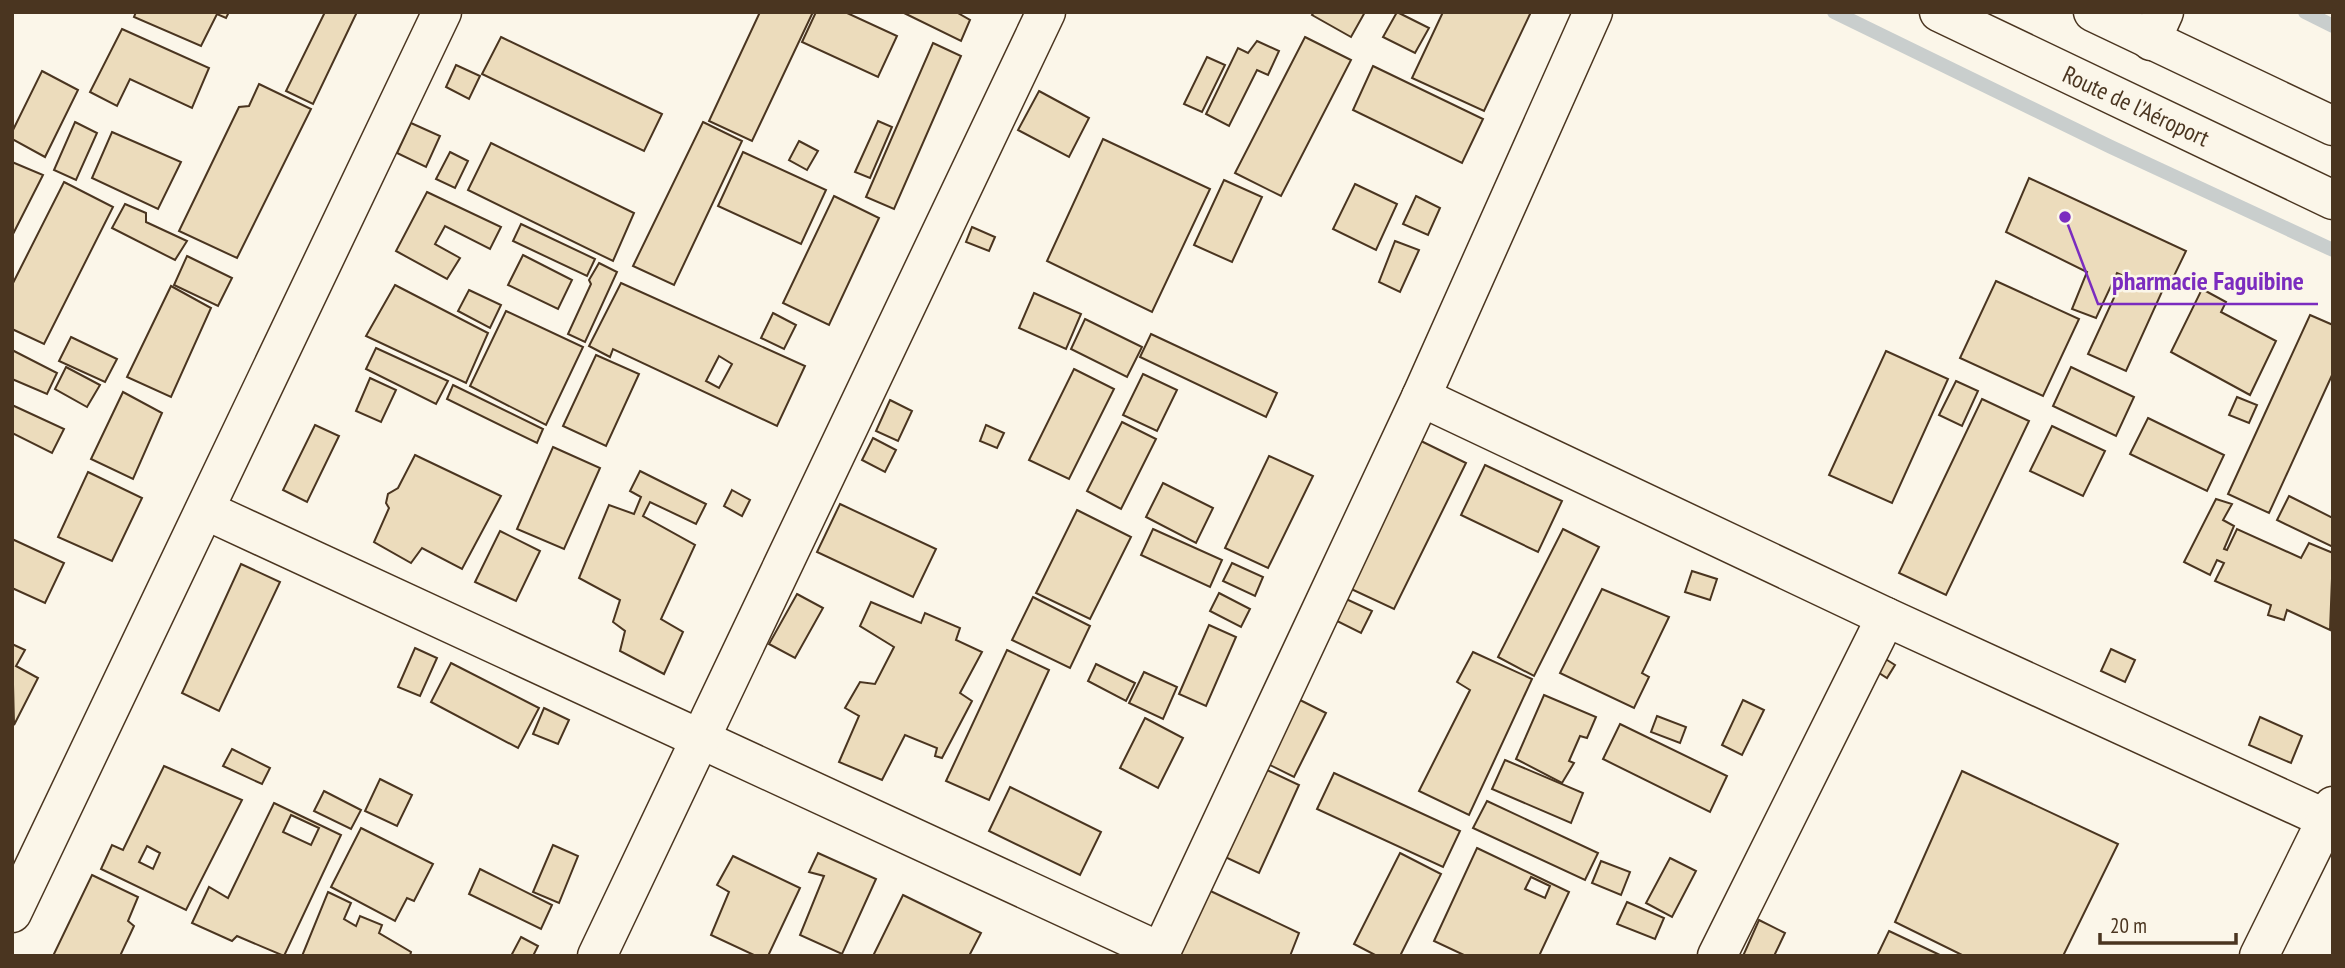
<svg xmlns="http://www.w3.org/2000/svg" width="2345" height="968" font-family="'PT Sans Narrow',sans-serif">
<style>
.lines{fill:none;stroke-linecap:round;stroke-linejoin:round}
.stream{stroke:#c9cecd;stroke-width:14}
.building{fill:#ecdcbc;stroke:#4a3520;stroke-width:2;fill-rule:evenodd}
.minor-casing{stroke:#4a3520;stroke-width:41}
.trunk-casing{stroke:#4a3520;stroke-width:41}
.minor{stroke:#fbf6e9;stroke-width:38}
.trunk{stroke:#fbf6e9;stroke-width:38}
.labels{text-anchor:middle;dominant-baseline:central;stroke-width:5;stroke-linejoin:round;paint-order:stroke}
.street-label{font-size:24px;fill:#4a3520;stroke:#fbf6e9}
.leader{fill:none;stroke:#7b2cbf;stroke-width:2.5}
.callout-dot{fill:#7b2cbf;stroke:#fbf6e9;stroke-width:2.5}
.callout-label{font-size:26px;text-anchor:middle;font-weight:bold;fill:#7b2cbf;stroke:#fbf6e9;stroke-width:5;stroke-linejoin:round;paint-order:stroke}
</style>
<rect width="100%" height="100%" fill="#fbf6e9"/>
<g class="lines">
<!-- stream -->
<g class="stream">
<polyline points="1834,12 2111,147 2333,250"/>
<polyline points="2305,12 2333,26"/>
</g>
</g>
<!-- building -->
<g class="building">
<polygon points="136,12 229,12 226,18 217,14 201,46 134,17"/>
<polygon points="325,12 357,12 313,104 286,91"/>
<polygon points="760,12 813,12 752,141 709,121"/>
<polygon points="816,12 845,12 897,36 878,77 802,42"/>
<polygon points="902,12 956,12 970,20 961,41"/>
<polygon points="1314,12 1365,12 1351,37 1312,15"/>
<polygon points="1397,12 1429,28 1415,53 1383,37"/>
<polygon points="1443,12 1531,12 1484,111 1412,78"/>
<polygon points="122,29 209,68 192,108 130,79 117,106 90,92"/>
<polygon points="501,37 662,114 644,151 482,74"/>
<polygon points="1305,37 1351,60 1281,196 1235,173"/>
<polygon points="1257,41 1279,51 1268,75 1257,70 1229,126 1206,114 1238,48 1248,53"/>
<polygon points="933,43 961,56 894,209 866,197"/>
<polygon points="1207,57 1225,65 1202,112 1184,104"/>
<polygon points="456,65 480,76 469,99 446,87"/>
<polygon points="1373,66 1483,119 1462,163 1353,110"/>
<polygon points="42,71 78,90 45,157 12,139 12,132"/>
<polygon points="259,84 311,109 237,258 179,231 239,107 249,106"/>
<polygon points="1039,91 1089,118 1069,157 1018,130"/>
<polygon points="878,121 892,127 870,178 855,172"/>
<polygon points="75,122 97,133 76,180 54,170"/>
<polygon points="703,122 742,141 674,285 633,266"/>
<polygon points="411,123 440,136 426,167 397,153"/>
<polygon points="112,132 181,162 158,209 92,178"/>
<polygon points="1103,139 1210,189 1152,312 1047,261"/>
<polygon points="799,141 818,151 807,170 789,160"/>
<polygon points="491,143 634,213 613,261 468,190"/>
<polygon points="450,152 468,161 455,188 436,179"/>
<polygon points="743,152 826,190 801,244 718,206"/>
<polygon points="12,162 43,175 12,236"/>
<polygon points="2029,178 2186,251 2173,278 2169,276 2126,371 2088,354 2124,276 2117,273 2096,318 2072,309 2087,272 2006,232"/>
<polygon points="1224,180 1262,197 1232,262 1194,245"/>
<polygon points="64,182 113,207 44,344 12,329 12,285"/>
<polygon points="1355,184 1397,204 1376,250 1333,229"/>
<polygon points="427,192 501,227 490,249 445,226 435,244 460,258 447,279 396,251"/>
<polygon points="834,196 879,218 829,325 783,303"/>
<polygon points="1416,196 1440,208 1428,235 1403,224"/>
<polygon points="125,204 146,213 146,222 187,241 175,260 112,228"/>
<polygon points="521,224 595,259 587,276 513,241"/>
<polygon points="972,227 995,237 989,251 966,242"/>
<polygon points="1395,241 1419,250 1400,292 1379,282"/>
<polygon points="523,255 572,280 558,309 508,285"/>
<polygon points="187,256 232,278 218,306 174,285"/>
<polygon points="599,263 617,272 585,342 568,334 591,284 589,280"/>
<polygon points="1996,281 2079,319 2043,396 1960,358"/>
<path d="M621,283L805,366L777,426L613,349L610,357L589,346ZM719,356L732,364L719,388L706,381Z"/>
<polygon points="395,285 488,333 466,383 366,336"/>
<polygon points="171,286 211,308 171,397 127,377"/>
<polygon points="2202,289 2226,302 2221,312 2276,341 2250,395 2171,352"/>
<polygon points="469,290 501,305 490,328 458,311"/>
<polygon points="1034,293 1081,314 1066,349 1019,328"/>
<polygon points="506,311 583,347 546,425 470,386"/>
<polygon points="773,313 796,325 784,349 761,338"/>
<polygon points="2310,315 2333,325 2333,373 2269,513 2228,494"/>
<polygon points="1085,319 1142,347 1127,377 1071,349"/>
<polygon points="1151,334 1277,393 1266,417 1140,357"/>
<polygon points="71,337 117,359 105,382 59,361"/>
<polygon points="376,348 448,381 436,404 366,369"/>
<polygon points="12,350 57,373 47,394 12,379"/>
<polygon points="1886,351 1948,379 1892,503 1829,475"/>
<polygon points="596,355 639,374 606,446 563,426"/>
<polygon points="66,367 100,385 87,407 55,389"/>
<polygon points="2071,367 2134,397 2116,436 2053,406"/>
<polygon points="1074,369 1114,389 1069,479 1029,460"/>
<polygon points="1143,374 1177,390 1157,431 1123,415"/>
<polygon points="370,378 396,390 381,422 356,411"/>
<polygon points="1956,381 1978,391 1962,426 1939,415"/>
<polygon points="453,385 543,429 537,443 447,399"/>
<polygon points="123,392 162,413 133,479 91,459"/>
<polygon points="2237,397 2257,405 2249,423 2229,415"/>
<polygon points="1982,399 2029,421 1946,595 1899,573"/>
<polygon points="890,400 912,411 898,441 876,431"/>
<polygon points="12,405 64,429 52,453 12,433"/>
<polygon points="2148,418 2224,455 2207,491 2130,454"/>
<polygon points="1122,422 1156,439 1121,509 1087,491"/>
<polygon points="315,425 339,436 307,502 283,490"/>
<polygon points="986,425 1004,433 997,448 980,441"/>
<polygon points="2052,426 2105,451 2083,496 2030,471"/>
<polygon points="873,438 896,450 885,472 862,460"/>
<polygon points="1421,441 1466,463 1394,609 1349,588"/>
<polygon points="553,447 600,468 564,549 517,529"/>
<polygon points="415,455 501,496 462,569 422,548 411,563 374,542 389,508 386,503 388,494 398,488"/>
<polygon points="1269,456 1313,476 1268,568 1225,548"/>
<polygon points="1485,465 1562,501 1538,552 1461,515"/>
<polygon points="640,471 706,504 696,524 650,502 643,516 695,545 661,619 683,632 664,674 620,651 625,631 613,622 620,600 579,578 609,505 634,514 641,497 630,491"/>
<polygon points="88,472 142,498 112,561 58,537"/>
<polygon points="1163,483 1213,508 1196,543 1146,517"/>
<polygon points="732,490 750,500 742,516 724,506"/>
<polygon points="2289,496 2333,518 2333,547 2277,520"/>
<polygon points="2216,499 2232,504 2223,520 2234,526 2224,549 2227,550 2237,529 2301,558 2309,543 2333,553 2330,630 2287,610 2284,620 2268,615 2271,605 2215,581 2224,563 2217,560 2210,575 2184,562"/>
<polygon points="840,504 936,549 913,597 817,552"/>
<polygon points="1077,510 1131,537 1090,619 1036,593"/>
<polygon points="1153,529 1222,560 1210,587 1141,555"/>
<polygon points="1563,529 1599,547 1534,676 1498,657"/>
<polygon points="500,531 540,551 516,601 475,582"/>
<polygon points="12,539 64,563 45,603 12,588"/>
<polygon points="1232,563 1263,577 1255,596 1223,581"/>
<polygon points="241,564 280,582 219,711 182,693"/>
<polygon points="1692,571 1717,579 1710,600 1685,592"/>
<polygon points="1602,589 1669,617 1642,673 1649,677 1634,708 1560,673"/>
<polygon points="1219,593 1250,609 1241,627 1210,611"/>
<polygon points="797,594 823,608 795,658 769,644"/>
<polygon points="1033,597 1090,626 1070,668 1012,640"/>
<polygon points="1344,598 1372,611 1361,633 1335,620"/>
<polygon points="871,602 921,623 925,613 960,628 956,640 982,652 960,693 972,701 942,758 935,756 937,748 905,735 882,780 839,762 859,716 845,708 860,682 875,684 894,647 860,626"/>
<polygon points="1209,625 1236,637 1206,706 1179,694"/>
<polygon points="12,644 25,650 16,666 38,678 14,725"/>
<polygon points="415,648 437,658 420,696 398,687"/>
<polygon points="2111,649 2135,660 2125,682 2101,671"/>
<polygon points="1007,650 1049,670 989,800 946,781"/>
<polygon points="1473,652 1532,679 1469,815 1419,791 1470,690 1457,682"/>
<polygon points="1884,658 1895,665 1887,678 1876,671"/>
<polygon points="451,663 539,708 518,748 431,702"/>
<polygon points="1096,664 1135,683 1126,701 1088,681"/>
<polygon points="1144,672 1177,687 1163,719 1129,703"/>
<polygon points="1544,695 1596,717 1587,738 1580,736 1569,761 1574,763 1562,783 1516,759"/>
<polygon points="1300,700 1326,713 1294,777 1268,764"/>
<polygon points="1743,700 1764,710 1742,755 1722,745"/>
<polygon points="544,708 569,720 558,744 533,734"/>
<polygon points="1657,716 1686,727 1680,743 1651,732"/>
<polygon points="2260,717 2302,736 2291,763 2249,745"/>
<polygon points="1145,718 1183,738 1158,788 1120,768"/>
<polygon points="1620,724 1727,776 1710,812 1603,759"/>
<polygon points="232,749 270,768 262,784 223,766"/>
<polygon points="1505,760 1583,793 1571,823 1492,789"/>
<path d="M164,766L242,800L186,910L101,869L112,845L123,850ZM147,846L160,853L153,869L139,862Z"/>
<polygon points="1265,769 1299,785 1259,873 1223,856"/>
<polygon points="1962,771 2118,844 2063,956 1964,956 1895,922"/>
<polygon points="1334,773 1460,831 1443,867 1317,809"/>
<polygon points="380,779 412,795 397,826 365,811"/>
<polygon points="1010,787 1101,832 1080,875 989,831"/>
<polygon points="324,791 361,810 351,829 314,811"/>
<polygon points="1487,801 1598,853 1585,880 1473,828"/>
<path d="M274,803L341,835L284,956L237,936L232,941L192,923L209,887L228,898ZM291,815L319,828L311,845L283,832Z"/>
<polygon points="361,828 433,864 414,901 407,898 395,921 331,887"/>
<polygon points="553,845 578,856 559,903 533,892"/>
<path d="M1477,848L1569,892L1539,956H1466L1434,941ZM1531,877L1550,886L1545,898L1525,889Z"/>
<polygon points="818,853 876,879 842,954 800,935 824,876 809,872"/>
<polygon points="1400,853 1441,874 1400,956 1377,956 1354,944"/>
<polygon points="733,856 800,888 768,956 756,956 711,935 729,892 717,885"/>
<polygon points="1670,858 1696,871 1672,917 1646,903"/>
<polygon points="1601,861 1630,872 1621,895 1592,883"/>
<polygon points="480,869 552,905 541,929 469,894"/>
<polygon points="92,875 138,897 128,921 134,926 120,956 53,956"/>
<polygon points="1202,887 1299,933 1290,956 1170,956"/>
<polygon points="328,892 351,903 344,919 356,926 360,916 382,925 379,933 411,952 410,956 302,956"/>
<polygon points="903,895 981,933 969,956 873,956"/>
<polygon points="1627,902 1664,918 1655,939 1617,924"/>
<polygon points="1759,920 1785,933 1774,956 1743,956"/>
<polygon points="1889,931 1942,956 1877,956"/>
<polygon points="521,937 538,946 533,956 511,956"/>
</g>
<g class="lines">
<defs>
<g id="minor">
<polyline points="2151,41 2164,12"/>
<polyline points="1421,397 1886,617 2333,822"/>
<polyline points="205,510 1161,952"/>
<polyline points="12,913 442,12"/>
<polyline points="597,956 1046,12"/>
<polyline points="1159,956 1421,397 1593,12"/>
<polyline points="1717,956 1886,617"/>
<polyline points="2259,956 2333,806"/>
</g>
<g id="trunk">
<polyline points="1939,12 2333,200"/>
<polyline points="2093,12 2333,126"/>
</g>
</defs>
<!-- minor casing -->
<use href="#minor" class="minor-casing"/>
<!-- trunk casing -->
<use href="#trunk" class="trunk-casing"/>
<!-- minor -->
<use href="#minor" class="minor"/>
<!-- trunk -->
<use href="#trunk" class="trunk"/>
</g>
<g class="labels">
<!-- street labels -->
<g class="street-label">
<text transform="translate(2136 106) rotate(25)">Route de l'Aéroport</text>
</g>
</g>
<!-- callouts -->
<path class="leader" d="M2065 217L2098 304H2318"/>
<circle class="callout-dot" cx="2065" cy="217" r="7"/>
<g class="callout-label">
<text x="2208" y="290">pharmacie Faguibine</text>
</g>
<!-- border -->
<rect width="2345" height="968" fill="none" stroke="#4a3520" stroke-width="28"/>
<!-- scale -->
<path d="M2100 933v10h136v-10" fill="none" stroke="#4a3520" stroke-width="3.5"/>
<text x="2110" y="933" font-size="21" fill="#4a3520" stroke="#fbf6e9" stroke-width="5" paint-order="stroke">20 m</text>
</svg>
